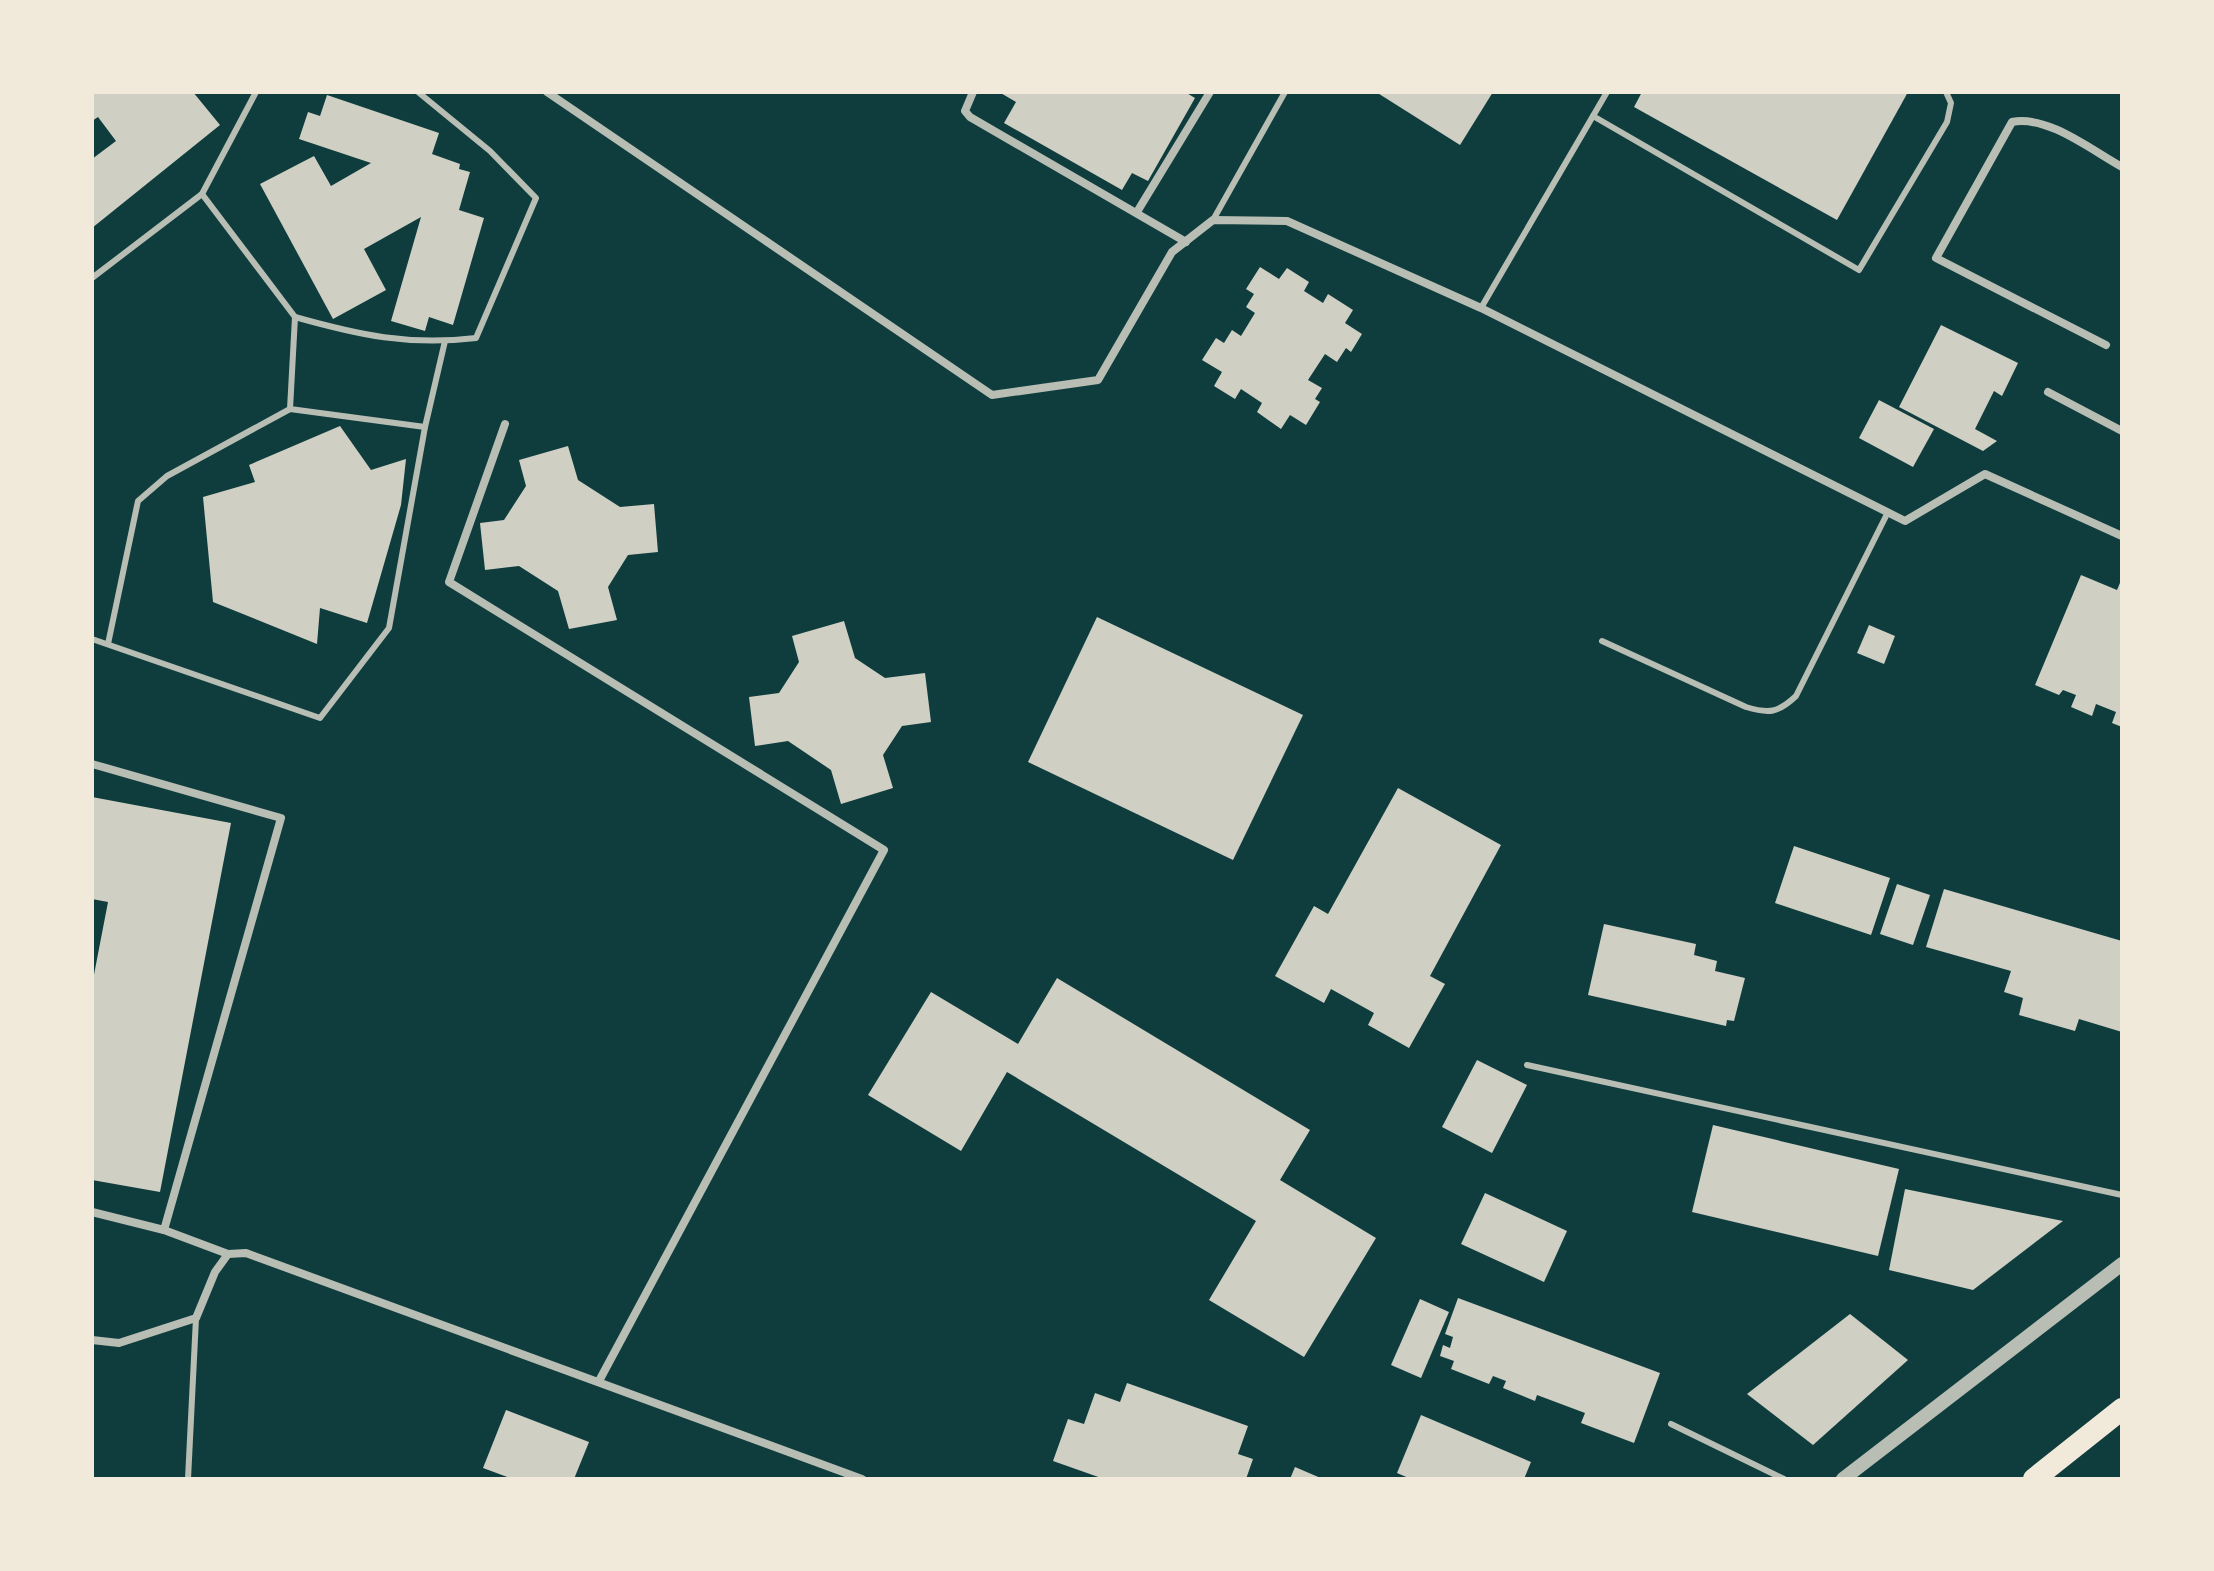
<svg xmlns="http://www.w3.org/2000/svg" width="2214" height="1571" font-family="Literata,serif">
<style>
.building{fill:#cfcfc3}
.lines{fill:none;stroke-linecap:round;stroke-linejoin:round}
.service{stroke:#b8beb3;stroke-width:6}
.minor{stroke:#b8beb3;stroke-width:8}
.tertiary{stroke:#b8beb3;stroke-width:14}
.trunk{stroke:#f1e9da;stroke-width:22}
</style>
<rect width="100%" height="100%" fill="#0f3d3e"/>
<!-- building -->
<g class="building">
<polygon points="92,92 193,92 220,125 92,228 92,159 116,141 98,117 92,121"/>
<polygon points="999,92 1185,92 1195,98 1148,181 1132,173 1122,190 1004,123 1016,102"/>
<polygon points="1376,92 1493,92 1460,145"/>
<polygon points="1642,92 1908,92 1837,220 1634,107"/>
<polygon points="327,95 439,133 432,154 460,164 459,169 470,172 459,210 484,218 453,325 429,317 425,331 391,321 421,217 364,249 386,290 333,319 260,184 314,156 331,186 371,163 299,139 308,112 320,116"/>
<polygon points="1260,267 1279,279 1287,268 1309,282 1304,291 1323,303 1328,294 1353,310 1345,323 1362,334 1351,352 1346,348 1337,362 1325,354 1308,380 1322,388 1315,399 1320,402 1306,425 1290,415 1281,429 1257,412 1262,403 1241,389 1235,399 1214,386 1222,372 1202,360 1216,338 1224,343 1232,330 1241,336 1255,313 1246,307 1254,294 1246,289"/>
<polygon points="1941,325 2018,363 2002,396 1994,391 1975,429 1997,441 1983,451 1899,407"/>
<polygon points="1879,400 1934,429 1913,467 1859,438"/>
<polygon points="340,426 371,470 406,459 401,505 367,623 320,608 317,644 213,602 203,497 255,482 249,465"/>
<polygon points="568,446 578,480 620,507 654,504 658,552 628,555 608,587 617,620 569,629 558,591 519,566 485,570 480,523 504,520 526,486 519,460"/>
<polygon points="2081,575 2117,590 2122,578 2122,727 2112,723 2116,712 2096,704 2092,716 2071,707 2076,695 2063,690 2059,695 2035,685"/>
<polygon points="1097,617 1303,715 1233,860 1028,762"/>
<polygon points="844,621 855,658 885,678 925,673 931,722 902,726 883,755 893,788 841,804 831,770 788,741 755,746 749,697 779,693 799,662 792,636"/>
<polygon points="1869,625 1895,636 1884,664 1857,653"/>
<polygon points="1398,788 1501,845 1430,976 1445,984 1409,1048 1368,1025 1374,1013 1331,989 1324,1003 1275,976 1314,906 1328,914"/>
<polygon points="92,797 231,823 160,1192 92,1180 92,985 108,902 92,899"/>
<polygon points="1794,846 1890,878 1871,935 1775,903"/>
<polygon points="1897,884 1930,895 1913,945 1880,934"/>
<polygon points="1944,889 2122,941 2122,1032 2079,1019 2075,1031 2019,1015 2023,998 2004,992 2011,971 1926,947"/>
<polygon points="1604,924 1696,944 1694,955 1717,961 1715,971 1745,978 1734,1021 1727,1020 1726,1026 1588,995"/>
<polygon points="1057,978 1310,1130 1280,1180 1376,1238 1304,1357 1209,1300 1256,1221 1007,1072 961,1151 868,1095 931,992 1018,1044"/>
<polygon points="1477,1060 1527,1085 1492,1153 1442,1127"/>
<polygon points="1713,1125 1899,1169 1878,1256 1692,1212"/>
<polygon points="1905,1189 2063,1221 1973,1290 1889,1270"/>
<polygon points="1485,1193 1567,1231 1544,1282 1461,1244"/>
<polygon points="1458,1298 1660,1373 1634,1443 1581,1423 1585,1413 1537,1395 1535,1401 1503,1388 1506,1381 1493,1376 1489,1384 1451,1369 1454,1361 1440,1356 1443,1345 1450,1348 1453,1337 1445,1334"/>
<polygon points="1420,1299 1449,1312 1421,1378 1391,1365"/>
<polygon points="1850,1314 1908,1360 1813,1445 1747,1394"/>
<polygon points="1127,1383 1248,1426 1238,1454 1253,1459 1246,1479 1104,1479 1053,1461 1068,1419 1084,1424 1095,1393 1120,1402"/>
<polygon points="506,1410 589,1442 574,1479 513,1479 483,1468"/>
<polygon points="1421,1415 1531,1462 1524,1479 1411,1479 1397,1473"/>
<polygon points="1295,1467 1323,1479 1290,1479"/>
</g>
<g class="lines">
<!-- service -->
<g class="service">
<polyline points="1593,116 1859,270 1947,122 1951,103 1946,92"/>
<polyline points="202,194 295,317 290,409 425,427"/>
<polyline points="1213,220 1285,92"/>
<polyline points="92,278 202,194 256,92"/>
<polyline points="1481,308 1607,92"/>
<path d="M295,317C359,335 408,346 476,338L536,198L490,151L418,92"/>
<polyline points="92,639 320,718 389,628 425,427 445,341"/>
<path d="M1602,641L1746,707C1769,714 1778,713 1796,696L1888,512"/>
<polyline points="108,644 138,501 167,476 290,409"/>
<polyline points="1527,1065 2122,1195"/>
<polyline points="1671,1424 1784,1479"/>
<polyline points="188,1479 196,1318"/>
</g>
<!-- minor -->
<g class="minor">
<polyline points="547,92 992,395 1098,380 1172,252 1213,220 1287,221 1481,308 1905,521 1985,474 2122,536"/>
<polyline points="973,92 965,111 970,117 1186,242"/>
<polyline points="1137,212 1210,92"/>
<path d="M2106,345L1936,258L2012,122C2048,115 2091,150 2122,167"/>
<polyline points="2048,392 2122,431"/>
<polyline points="505,424 449,582 884,850 599,1381"/>
<polyline points="92,764 281,818 164,1230"/>
<polyline points="92,1212 164,1230 228,1254"/>
<polyline points="92,1340 119,1343 196,1318 215,1272 228,1254 246,1253 862,1479"/>
</g>
<!-- tertiary -->
<polyline class="tertiary" points="1843,1479 2122,1264"/>
<!-- trunk -->
<polyline class="trunk" points="2034,1479 2122,1409"/>
</g>
<!-- border -->
<rect width="2214" height="1571" fill="none" stroke="#f1e9da" stroke-width="188"/>
</svg>
